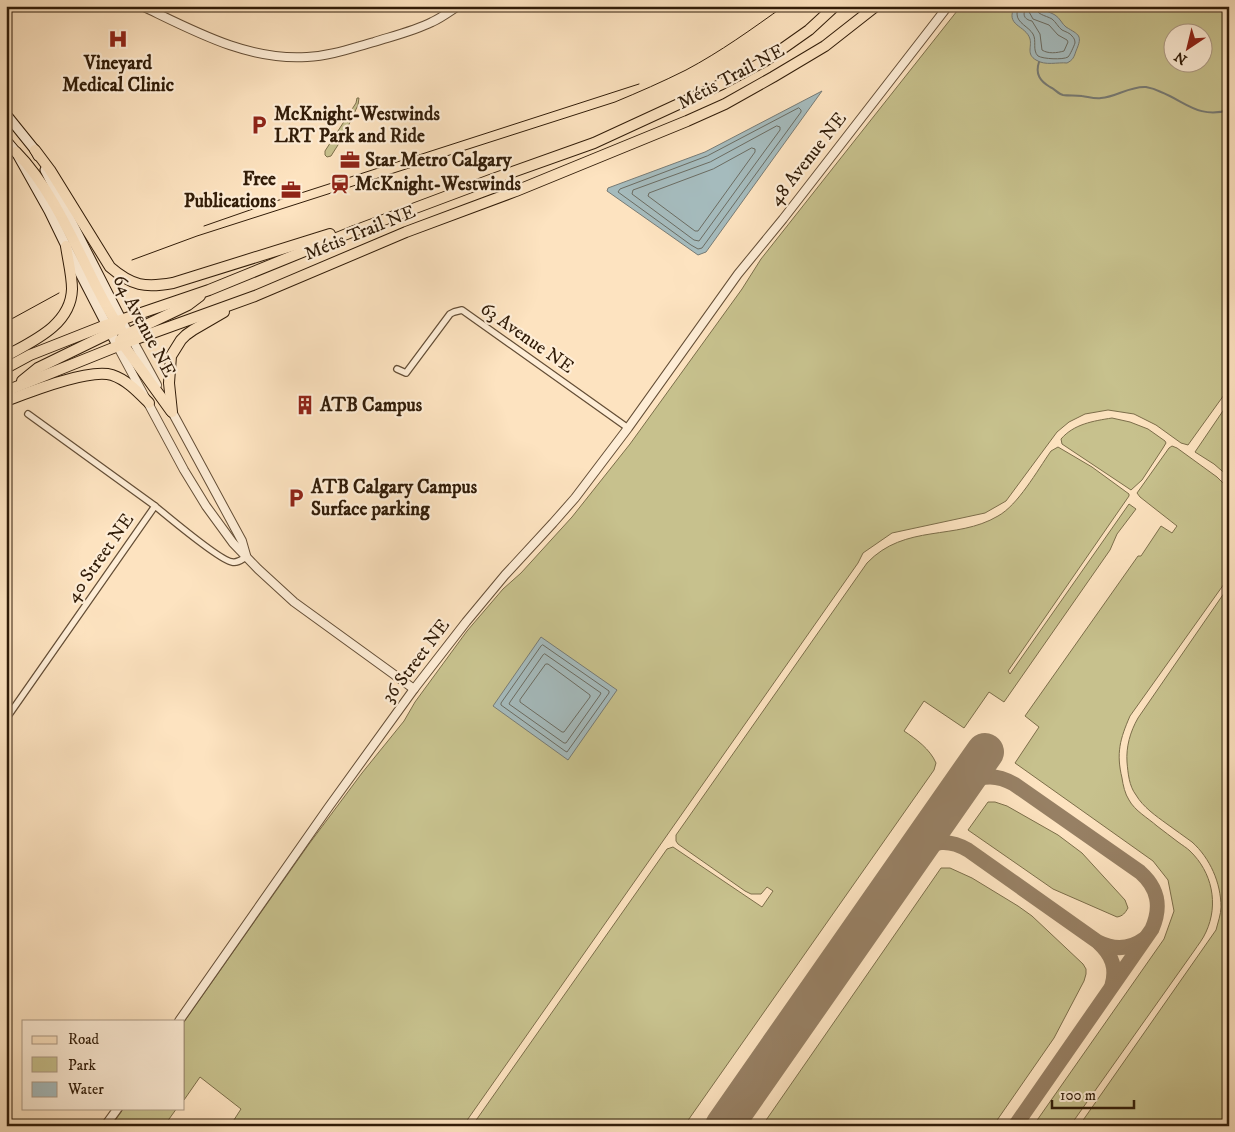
<svg xmlns="http://www.w3.org/2000/svg" width="1235" height="1132" font-family="'IM FELL DW Pica',serif">
<style>
.green{fill:#c7c18d;stroke:#7c6e4a;fill-rule:evenodd}
.water{fill:#a5bbbd;stroke:#777b75}
.lines{fill:none;stroke-linecap:round;stroke-linejoin:round}
.shore{stroke:#6b6c62;stroke-width:1}
.stream{stroke:#777b75;stroke-width:2}
.taxiway{stroke:#978064;stroke-width:15}
.runway{stroke:#978064;stroke-width:38}
.minor-casing{stroke:#644e36;stroke-width:8}
.tertiary-casing{stroke:#644e36;stroke-width:10}
.secondary-casing{stroke:#311c08;stroke-width:11}
.primary-casing{stroke:#311c08;stroke-width:12}
.minor{stroke:#feedd6;stroke-width:5.5}
.tertiary{stroke:#feedd6;stroke-width:8}
.secondary{stroke:#feedd6;stroke-width:9}
.primary{stroke:#fde3c0;stroke-width:10}
.tram{stroke:#311c08;stroke-width:1}
.labels{text-anchor:middle;dominant-baseline:central;stroke-width:4.5;stroke-linejoin:round;paint-order:stroke}
.poi-label{font-size:19px;font-weight:bold;fill:#311c08;stroke:#feedd6;text-anchor:start}
.street-label{font-size:19px;fill:#311c08;stroke:#feedd6}
</style>
<rect width="100%" height="100%" fill="#fde3c0"/>
<filter id="stains"><feTurbulence type="fractalNoise" baseFrequency=".004" numOctaves="4"/><feColorMatrix values="0 0 0 0 .2 0 0 0 0 .09 0 0 0 0 .02 0 0 0 .5 -.17"/></filter>
<radialGradient id="worn" r=".72"><stop offset=".6" stop-color="#630" stop-opacity="0"/><stop offset="1" stop-color="#630" stop-opacity=".3"/></radialGradient>
<!-- green -->
<g class="green">
<path d="M961,6H1229V388L1188,445L1181,443L1156,425L1134,414L1108,410L1085,414L1069,422L1057,432L1006,501L985,513L892,533L863,553L858,563L463,1126H230L241,1109L200,1077L184,1100V1022L309,844L362,773L404,721L415,702L467,631L503,589L521,573L572,517L630,444L742,289L761,259ZM1172,32H1202V62H1172Z"/>
<polygon points="357,98 359,98 358,105 343,137 331,156 327,157 325,155 325,151 356,103"/>
<polygon points="1229,402 1229,477 1214,464 1195,452"/>
<path d="M1112,418L1130,422L1148,429L1165,441L1166,443L1163,448L1142,480L1131,490L1062,444L1061,439C1074,424 1093,421 1112,418Z"/>
<path d="M1172,446L1177,448L1217,477L1229,489V577L1130,716C1120,739 1116,753 1122,778C1123,785 1125,794 1129,800C1135,811 1148,818 1157,826C1164,831 1171,837 1178,842C1182,845 1187,848 1190,851C1212,872 1219,904 1206,932C1203,939 1198,945 1194,951L1070,1126H1033L1164,939L1174,911L1168,880L1153,861L1015,763L1039,727L1025,716L1138,556H1141L1161,526L1172,533L1177,526L1140,497L1137,493L1169,448Z"/>
<path d="M1058,447L1092,467L1129,494V496L1008,671L1010,674L1129,504L1136,509L1117,534L1110,550L1004,702L989,692L964,728L924,701L904,731C916,739 930,749 936,763L934,770L684,1126H472L667,849L673,847L762,907L773,891L767,887L761,894H751L745,891L678,844L676,841V835L867,563C905,523 956,541 998,516C1018,505 1037,471 1051,451Z"/>
<path d="M1229,586V1126H1079L1216,930C1218,922 1221,914 1221,907C1221,883 1210,858 1192,842C1184,836 1175,830 1167,824C1156,816 1143,807 1136,795C1129,786 1128,773 1127,762C1126,747 1130,732 1138,718Z"/>
<path d="M988,802H995L1007,806L1058,835L1082,853L1125,900L1128,908C1125,913 1123,916 1117,917L1053,889L968,830Z"/>
<polygon points="941,868 950,868 972,878 1018,906 1032,916 1083,964 1086,969 1086,974 1084,981 1054,1038 993,1126 762,1126"/>
<polygon points="124,1108 177,1108 164,1126 111,1126"/>
</g>
<!-- water -->
<g class="water">
<path d="M1015,6H1038C1043,11 1050,12 1055,15C1060,18 1062,24 1066,27C1079,35 1083,35 1076,51C1074,57 1073,60 1067,63C1058,62 1045,66 1036,60C1026,54 1032,47 1030,39C1026,25 1004,26 1015,6Z"/>
<polygon points="822,91 706,252 698,255 607,191 608,188 705,152"/>
<polygon points="541,637 617,690 568,760 493,706"/>
</g>
<g class="lines">
<!-- shore -->
<g class="shore">
<path d="M1018,6C1018,9 1017,11 1017,14C1017,23 1029,27 1033,34C1037,41 1032,50 1038,56C1043,59 1063,60 1068,57C1070,55 1074,46 1075,43C1075,40 1074,38 1072,36C1070,33 1066,32 1062,30C1058,27 1056,22 1052,19C1045,15 1036,15 1035,6"/>
<path d="M1025,10H1028L1033,19L1049,25L1058,35L1067,40L1068,42L1064,51C1057,53 1048,54 1042,50L1040,34L1032,21C1026,20 1022,16 1025,10Z"/>
<polygon points="799,108 801,110 801,112 702,248 698,249 691,245 618,192 620,189 707,156"/>
<polygon points="777,126 780,127 780,130 699,241 694,240 632,194 633,190 710,162"/>
<polygon points="752,148 755,149 755,152 698,231 695,231 648,196 649,193 713,169"/>
<polygon points="543,645 609,691 609,693 567,752 565,751 501,705 501,703 541,646"/>
<polygon points="545,654 601,693 600,695 566,743 564,743 509,704 510,702 543,655"/>
<polygon points="546,664 548,664 590,695 590,697 564,732 562,732 520,702 520,700"/>
</g>
<!-- stream -->
<path class="stream" d="M1039,62C1035,74 1040,81 1050,87C1055,89 1058,94 1063,95C1069,96 1076,95 1082,96C1089,97 1095,99 1101,98C1117,97 1129,86 1146,87C1152,88 1155,89 1161,92C1186,102 1199,119 1229,110"/>
<!-- taxiway -->
<g class="taxiway">
<path d="M929,835C950,804 970,759 1014,784L1140,872C1158,888 1162,906 1152,929L1015,1126"/>
<path d="M876,912L916,854C933,840 949,839 968,850L1098,942C1114,950 1129,950 1144,939"/>
<path d="M1099,943C1112,955 1117,968 1112,985"/>
<polyline points="730,1126 734,1114 760,1077"/>
</g>
<!-- runway -->
<polyline class="runway" points="724,1126 985,752"/>
<defs>
<g id="minor">
<polyline points="397,369 406,373 450,314 454,312 462,310 628,428"/>
<polyline points="28,414 155,506"/>
<path d="M6,719L155,506C167,516 221,561 232,562C238,563 241,560 246,557"/>
</g>
<g id="tertiary">
<path d="M142,6C194,31 248,61 307,57C331,56 352,48 374,42C393,36 414,31 432,22C441,18 449,12 458,6"/>
<polyline points="121,319 157,385"/>
<polyline points="118,347 184,470 206,506 233,543 258,569 294,602 414,689"/>
<polyline points="170,408 242,541 246,555"/>
<polyline points="179,1021 328,808 414,689 466,622 505,575 553,523 575,498 628,428 738,274 783,219 948,6"/>
<polyline points="105,1126 118,1108"/>
</g>
<g id="secondary">
<polyline points="6,114 35,150 38,156"/>
<polyline points="6,140 16,152 49,211 66,246 118,347"/>
<polyline points="45,170 121,319"/>
</g>
<g id="primary">
<path d="M35,150L50,170L110,267C132,286 145,288 173,283L330,234"/>
<path d="M16,152C50,186 74,242 96,286C105,303 113,320 125,335L128,338L133,340"/>
<polyline points="121,339 129,333 188,305 200,296"/>
<polyline points="120,340 171,411"/>
<path d="M6,356C33,341 71,325 72,289C72,275 68,260 66,246"/>
<polyline points="6,368 30,355 106,325 209,290 354,231 490,180 594,143 722,84 765,61 809,30 835,6"/>
<polyline points="22,381 38,368 116,330 121,323"/>
<polyline points="6,391 133,340 255,296 406,232 516,191 687,121 725,104 773,77 825,46 876,6"/>
<path d="M6,401C29,392 89,368 112,375C127,380 138,392 149,403"/>
<polyline points="172,412 169,383 171,356 181,340 186,335 193,330 224,312"/>
</g>
</defs>
<!-- minor casing -->
<use href="#minor" class="minor-casing"/>
<!-- tertiary casing -->
<use href="#tertiary" class="tertiary-casing"/>
<!-- secondary casing -->
<use href="#secondary" class="secondary-casing"/>
<!-- primary casing -->
<use href="#primary" class="primary-casing"/>
<!-- minor -->
<use href="#minor" class="minor"/>
<!-- tertiary -->
<use href="#tertiary" class="tertiary"/>
<!-- secondary -->
<use href="#secondary" class="secondary"/>
<!-- primary -->
<use href="#primary" class="primary"/>
<!-- tram -->
<g class="tram">
<polyline points="204,226 273,202 639,84"/>
<path d="M132,260L197,236L615,102C639,92 662,82 686,70C720,52 752,29 784,6"/>
<polyline points="6,322 59,293"/>
</g>
</g>
<!-- icons -->
<defs>
<symbol id="hospital-bare" viewBox="-9 -9 18 18"><path d="M-5-5h3v3.5h4V-5h3V5h-3V1.5h-4V5h-3Z" fill="#8f2418" stroke="#feedd6" stroke-width="2.5" paint-order="stroke"/></symbol>
<symbol id="parking-bare" viewBox="-9 -9 18 18"><path d="M-3.5-5.5H1a3.5 3.5 0 0 1 0 7H-1V5.5H-3.5ZM-1-3.4V-.6H.8a1.4 1.4 0 0 0 0-2.8Z" fill="#8f2418" stroke="#feedd6" stroke-width="2.5" paint-order="stroke"/></symbol>
<symbol id="office-bare" viewBox="-9 -9 18 18"><path d="M-6-3h4V-5.5h4V-3h4V5H-6ZM-1-4.5V-3h2v-1.5ZM-6 0V1H6V0Z" fill="#8f2418" stroke="#feedd6" stroke-width="2.5" paint-order="stroke"/></symbol>
<symbol id="station-bare" viewBox="-9 -9 18 18"><path d="M-3-6H3Q5-6 5-4V2Q5 4 3 4L4.5 6H3L1.5 4h-3L-3 6H-4.5L-3 4Q-5 4-5 2V-4Q-5-6-3-6ZM-3.5-4v3h7v-3ZM-3.5 1v1.5H-2V1ZM2 1v1.5H3.5V1Z" fill="#8f2418" stroke="#feedd6" stroke-width="2.5" paint-order="stroke"/></symbol>
<symbol id="building-bare" viewBox="-9 -9 18 18"><path d="M-4-6H4V6H1V3H-1V6H-4ZM-2.5-4.3h1.7v1.8h-1.7ZM.8-4.3h1.7v1.8H.8ZM-2.5-1h1.7V.8h-1.7ZM.8-1h1.7V.8H.8Z" fill="#8f2418" stroke="#feedd6" stroke-width="2.5" paint-order="stroke"/></symbol>
</defs>
<g fill-rule="evenodd">
<use href="#hospital-bare" x="104" y="25" width="28" height="28"/>
<use href="#parking-bare" x="245" y="111" width="28" height="28"/>
<use href="#office-bare" x="336" y="146" width="28" height="28"/>
<use href="#station-bare" x="326" y="170" width="28" height="28"/>
<use href="#office-bare" x="277" y="176" width="28" height="28"/>
<use href="#building-bare" x="291" y="391" width="28" height="28"/>
<use href="#parking-bare" x="282" y="484" width="28" height="28"/>
</g>
<g class="labels">
<!-- poi labels -->
<g class="poi-label">
<text x="118" y="63" text-anchor="middle">Vineyard<tspan x="118" dy="22">Medical Clinic</tspan></text>
<text x="274" y="114">McKnight-Westwinds<tspan x="274" dy="22">LRT Park and Ride</tspan></text>
<text x="365" y="160">Star Metro Calgary</text>
<text x="276" y="179" text-anchor="end">Free<tspan x="276" dy="22">Publications</tspan></text>
<text x="355" y="184">McKnight-Westwinds</text>
<text x="320" y="405">ATB Campus</text>
<text x="311" y="487">ATB Calgary Campus<tspan x="311" dy="22">Surface parking</tspan></text>
</g>
<!-- street labels -->
<g class="street-label">
<text transform="translate(731 77) rotate(-28)">Métis Trail NE</text>
<text transform="translate(808 159) rotate(-52)">48 Avenue NE</text>
<text transform="translate(360 233) rotate(-22)">Métis Trail NE</text>
<text transform="translate(144 326) rotate(62)">64 Avenue NE</text>
<text transform="translate(527 338) rotate(35)">63 Avenue NE</text>
<text transform="translate(100 558) rotate(-55)">40 Street NE</text>
<text transform="translate(416 661) rotate(-53)">36 Street NE</text>
</g>
</g>
<!-- margin -->
<rect width="1235" height="1132" fill="none" stroke="#fde3c0" stroke-width="25"/>
<rect x="8" y="8" width="1220" height="1117" fill="none" stroke="#311c08" stroke-width="2.5"/>
<rect x="12" y="12" width="1210" height="1107" fill="none" stroke="#311c08"/>
<!-- legend -->
<rect x="22" y="1020" width="162" height="90" fill="#feedd6" stroke="#ac9984"/>
<rect x="32" y="1036" width="25" height="8" fill="#fde3c0" stroke="#ac9984"/>
<text x="68" y="1044" font-size="15" fill="#311c08">Road</text>
<rect x="32" y="1057" width="25" height="15" fill="#c7c18d" stroke="#ac9984"/>
<text x="68" y="1070" font-size="15" fill="#311c08">Park</text>
<rect x="32" y="1082" width="25" height="15" fill="#a5bbbd" stroke="#ac9984"/>
<text x="68" y="1094" font-size="15" fill="#311c08">Water</text>
<!-- north arrow -->
<g transform="translate(1188 48) rotate(215)"><circle r="24" fill="#feedd6" stroke="#ac9984"/>
<path d="M0-4L9 19L0 12L-9 19Z" fill="#8f2418"/>
<text y="-8" font-size="14" font-weight="bold" text-anchor="middle" fill="#311c08">N</text>
</g>
<!-- scale -->
<path d="M1052 1100v8h82v-8" fill="none" stroke="#311c08" stroke-width="2.5"/>
<text x="1060" y="1100" font-size="15" fill="#311c08" stroke="#feedd6" stroke-width="4" paint-order="stroke">100 m</text>
<rect width="100%" height="100%" filter="url(#stains)"/>
<rect width="100%" height="100%" fill="url(#worn)"/>
</svg>
